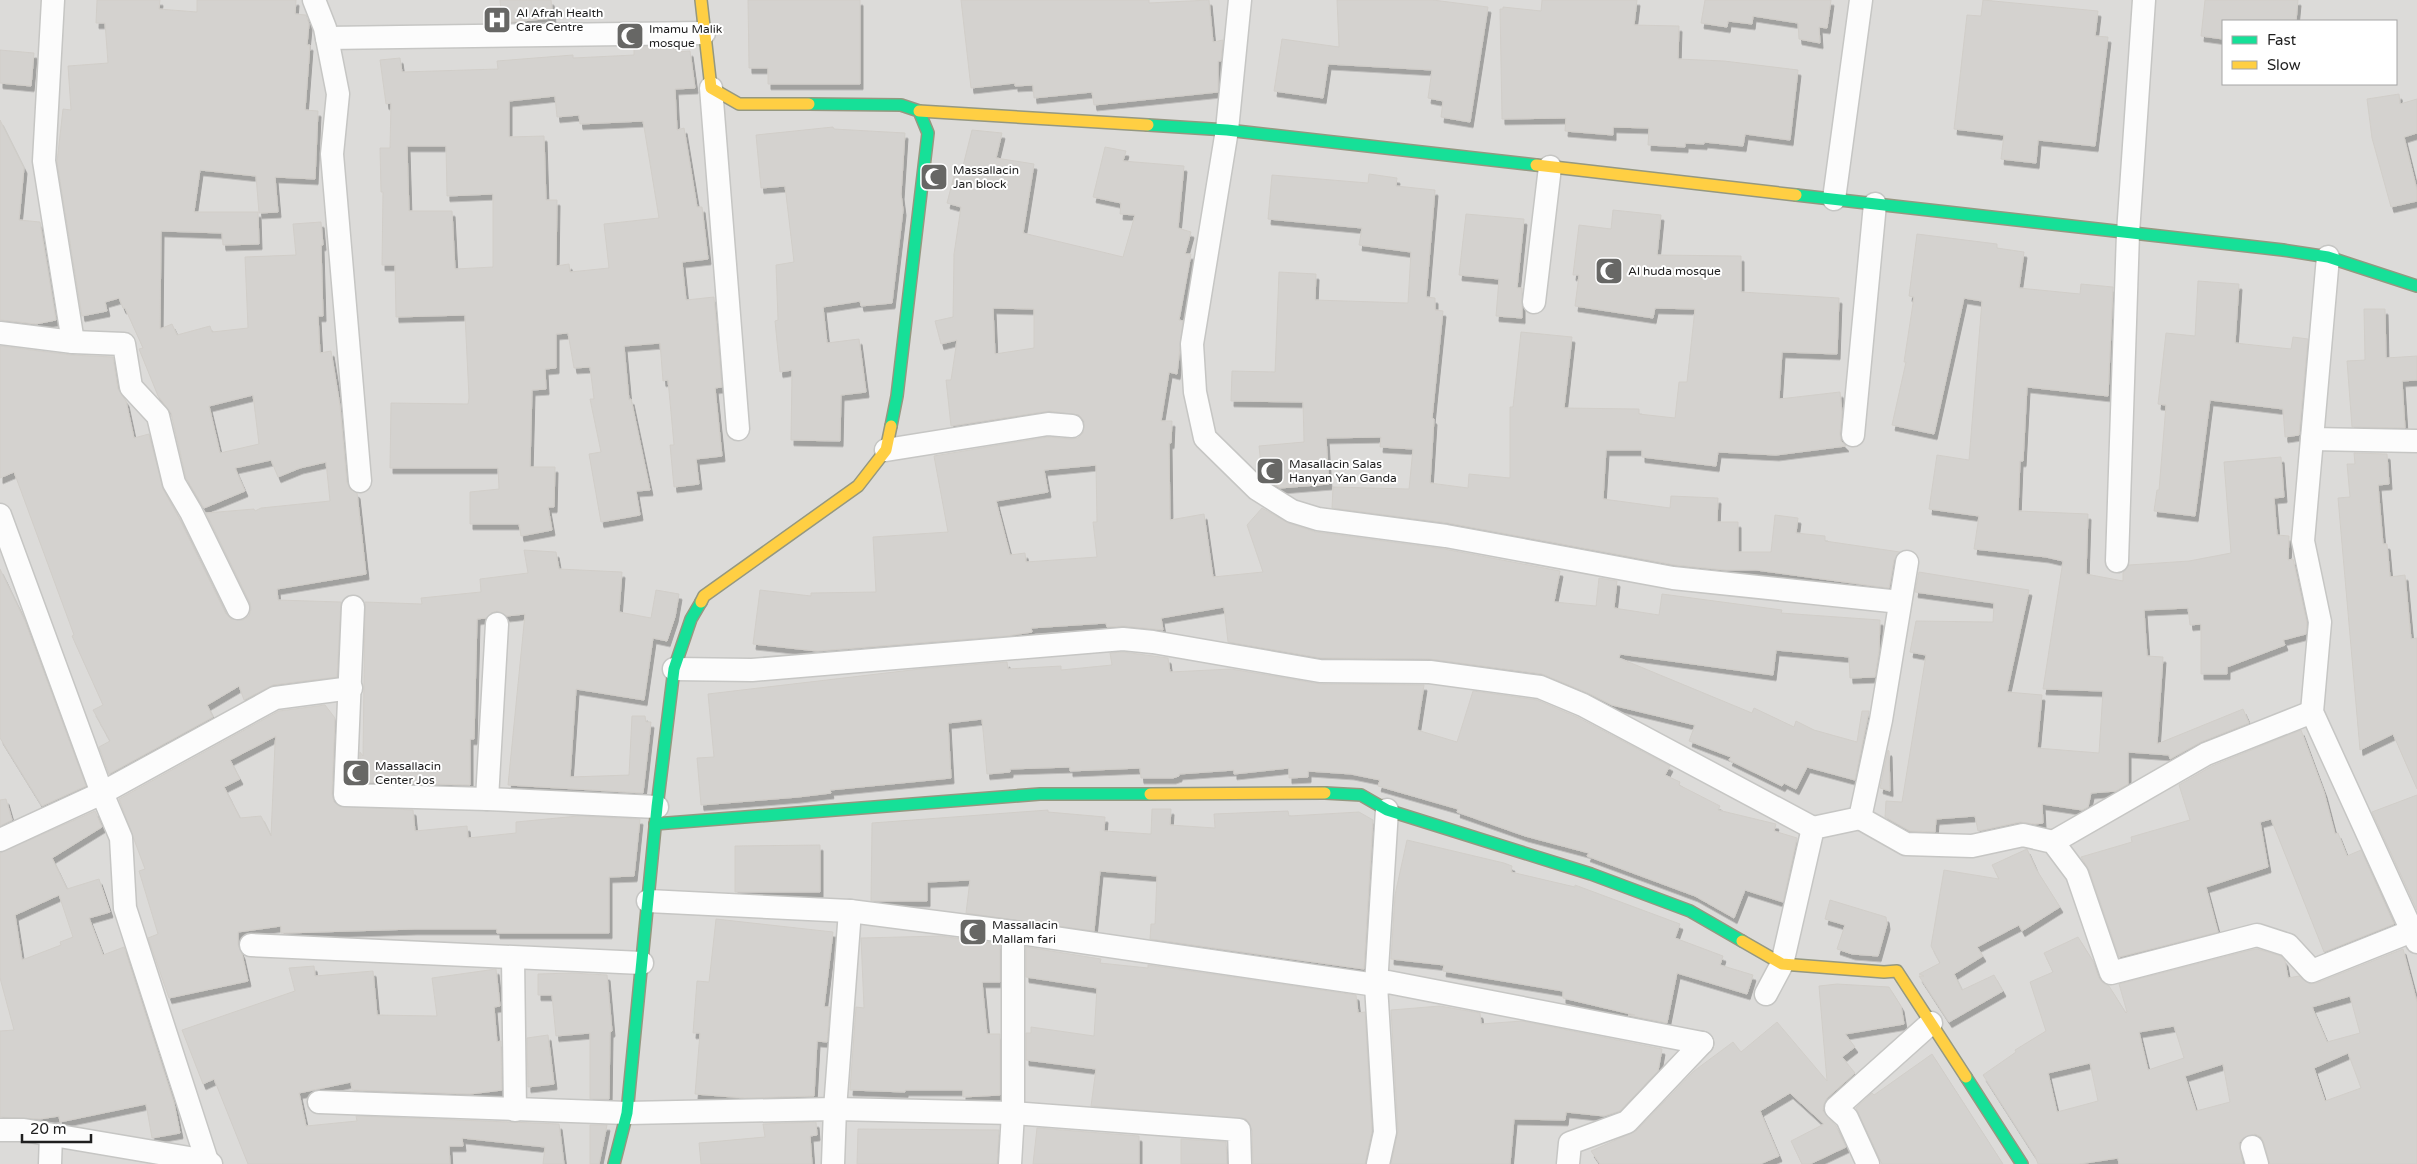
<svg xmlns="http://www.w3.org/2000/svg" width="2417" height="1164" font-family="'Varela Round',sans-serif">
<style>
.residential{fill:#dcdbd9;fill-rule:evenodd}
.building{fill:#d4d2cf;stroke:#d1cec9;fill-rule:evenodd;filter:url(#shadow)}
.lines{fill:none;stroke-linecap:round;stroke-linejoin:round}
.street-casing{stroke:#c6c6c4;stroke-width:25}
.fast-casing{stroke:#959880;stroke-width:14}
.slow-casing{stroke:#959880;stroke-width:14}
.street{stroke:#fcfcfc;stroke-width:22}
.fast{stroke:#16e098;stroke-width:11}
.slow{stroke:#ffcf43;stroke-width:11}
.labels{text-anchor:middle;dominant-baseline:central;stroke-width:4;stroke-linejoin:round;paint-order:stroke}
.poi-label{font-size:12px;fill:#1f1f1f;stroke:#fff;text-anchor:start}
</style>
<defs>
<filter id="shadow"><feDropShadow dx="3" dy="5.5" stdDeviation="0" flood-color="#0004"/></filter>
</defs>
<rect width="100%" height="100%" fill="#edece8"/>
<!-- residential -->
<path class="residential" d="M0,0H2417V1164H0ZM2223,21H2396V84H2223Z"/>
<!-- building -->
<g class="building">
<path d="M97,0H160L159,9L197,12V0H296L295,14L306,15L309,24L307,45H310L305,110L318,111L315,179L275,177L278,212L259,213L256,176L200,170L194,212H258L259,244L223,245L222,233L161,231L160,329L172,324L177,335L210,326L212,332L248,328L245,257L296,255L293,224L321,222L323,245H321L323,316H318L320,353L331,351L340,406L347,482L350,489L357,493L366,574L277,589L278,600L341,602L337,677L273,685L244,700L239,686L207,705L213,717L109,774L99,747L110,741L93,710L103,705L72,636L74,635L14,472L0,478V346L71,355L113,357L118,389L126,401L134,438L149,434L163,489L179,518L226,614L231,619L243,620L249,616L251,609L250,603L206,513L254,509L255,511L261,508L330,501L326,462L300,468L278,477L271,460L235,468L245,491L204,508L186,478L171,413L158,396L139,349L143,348L125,308H123L119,298L105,302L107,311L82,316L57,162L63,109L71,110L68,66L108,63L105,23H96ZM253,395L259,444L220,453L209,406Z"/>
<polygon points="500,0 551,0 553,18 502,23"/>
<polygon points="748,0 860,0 860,84 768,84 768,68 749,68"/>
<polygon points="961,0 1149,0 1149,3 1209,0 1213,42 1223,40 1221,61 1218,61 1218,92 1094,105 1092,92 1034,98 1033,85 1015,86 1015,83 971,88"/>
<polygon points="1337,0 1433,0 1488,7 1470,122 1441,117 1443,101 1428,98 1432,70 1328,64 1323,98 1274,91 1282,39 1339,47"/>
<polygon points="1542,0 1637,0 1634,25 1679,26 1678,59 1724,61 1798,70 1790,140 1745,134 1743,146 1704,142 1704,144 1685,143 1685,147 1648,145 1649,128 1613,127 1613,135 1565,131 1566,118 1502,119 1500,9 1503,9 1503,7 1541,11"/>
<polygon points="1705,0 1831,0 1827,28 1819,27 1820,43 1799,39 1798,23 1753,16 1752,24 1728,21 1727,27 1701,23"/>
<polygon points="1983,0 2098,11 2095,36 2108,37 2095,146 2038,140 2036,163 2001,159 2004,135 1954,129 1967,15 1981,16"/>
<polygon points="2205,0 2298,0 2296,21 2223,21 2223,39 2201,36"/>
<path d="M676,46V52L690,51L695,88L675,89L677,130L684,128L697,207H702L708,259L682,262L686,300L714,297L722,387L715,388L722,456L696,459L699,484L674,487L670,445H674L668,380L663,381L660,343L624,346L629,400L631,399L650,490L636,491L640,515L601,522L589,454L601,452L590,399H594L590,367L574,368L568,333L556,334V368L545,369L546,389L532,390L530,467H555L554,507H548L552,530L521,536L519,524H470V492L499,489L498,468H390L391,403L468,404L469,398L465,315L396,317L395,265H382L383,192H381L380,148H390L391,103L386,104L380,60L400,58L402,72L498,69L497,61L573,55V58L634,55V47ZM555,96L557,117L579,115L580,124L643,121L659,218L604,224L609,268L570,272L569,264L556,266L557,200H546L544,136L509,137V101ZM407,146H446L447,196L493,194V267L455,269L452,211H409Z"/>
<polygon points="0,50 34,53 31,86 0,83"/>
<polygon points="2399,94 2400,104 2417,99 2417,133 2404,137 2417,190 2417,201 2391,207 2372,138 2367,99"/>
<polygon points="0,120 24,168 19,220 40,222 56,320 36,324 0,320"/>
<polygon points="833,127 834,129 905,133 901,194 903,210 892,303 861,306 860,301 823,307 827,343 859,339 866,392 841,395 840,441 791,440 792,370 780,372 775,321 778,320 776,265 794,262 785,186 761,188 756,135"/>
<path d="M972,130L1002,133L996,158L1034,164L1023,233L1123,257L1135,215L1120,214L1121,203L1093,197L1105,147L1126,151L1123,161L1184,166L1178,228L1191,232L1185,254H1191L1179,320L1183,321L1177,374L1169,372L1161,421H1172L1171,443H1169L1170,520L1204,514L1213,577L1263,572L1247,525L1262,508L1288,523L1316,532L1444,549L1560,571L1554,602L1596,606L1599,578L1617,581L1614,608L1659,615L1662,594L1782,610L1781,613L1880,620L1879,651L1875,677L1850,678L1849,657L1776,650L1773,675L1620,654L1619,658L1752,713L1754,708L1794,727L1796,721L1814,730L1857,742L1862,711H1869L1855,780L1807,767L1796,789L1784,783L1782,786L1729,760L1731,757L1689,741L1695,725L1612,705L1588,693L1542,674L1430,659L1321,658L1228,642L1224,607L1161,618L1163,630L1124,626L1107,627L1106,623L1031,628L1032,632L1006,636L817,651L753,644L760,590L811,596V593L876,592L873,537L948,532L934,456L1048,437L1071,439L1078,438L1083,433L1084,421L1079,415L1049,411L951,426L946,380H951L957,340L941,344L935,321L953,317L954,254L961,207L947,203L955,172L961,174ZM993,308L1034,309V348L995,354ZM1096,465L1097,522H1093L1097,557L1026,562L1025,553L1010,555L996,501L1048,492L1044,470Z"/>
<polygon points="1369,174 1397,178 1396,186 1435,190 1426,297 1435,298 1435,310 1443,311 1432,418 1434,419 1430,483 1468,488 1469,474 1510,478 1510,407 1513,407 1521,332 1572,337 1564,408 1639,409 1639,414 1675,418 1679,382 1687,382 1695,309 1655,308 1653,318 1575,306 1579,275 1573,275 1579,225 1611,229 1613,210 1661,215 1657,255 1741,256 1741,292 1839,298 1837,354 1782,352 1779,399 1840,392 1842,412 1840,434 1841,441 1846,446 1776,455 1718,452 1716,466 1642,457 1642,450 1606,450 1603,499 1670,508 1671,496 1718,498 1717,522 1738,522 1738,552 1771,552 1775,515 1798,518 1796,533 1825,536 1825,541 1900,552 1894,560 1889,588 1756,570 1726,570 1675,565 1448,523 1332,508 1333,487 1409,489 1413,449 1380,447 1381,437 1326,438 1329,484 1280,488 1265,479 1262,475 1259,446 1304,442 1303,402 1231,401 1232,371 1275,372 1279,272 1316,274 1315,300 1408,303 1411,252 1359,245 1362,228 1268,219 1272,175 1368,183"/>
<polygon points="1466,214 1524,219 1517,288 1522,288 1522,318 1496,316 1499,279 1459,275"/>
<polygon points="1917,234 1997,244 1997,248 2024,252 2019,288 2080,294 2081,284 2113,287 2108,396 2027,387 2023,461 2020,461 2018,511 2088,514 2086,574 2123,581 2123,573 2129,565 2189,561 2231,553 2224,462 2281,457 2284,497 2274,498 2277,535 2289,536 2288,560 2293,559 2307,623 2306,634 2283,640 2285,645 2227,667 2227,674 2201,674 2201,624 2190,625 2188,608 2144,610 2147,656 2163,657 2157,744 2243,709 2249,723 2201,742 2170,759 2169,755 2128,752 2128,784 2116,791 2091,793 2088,807 2082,810 2042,804 2043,823 2035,824 2020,822 1978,831 1975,816 1936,819 1935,832 1910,831 1885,817 1886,801 1902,802 1926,655 1910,652 1916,621 1993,622 1994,603 1915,592 1919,572 2029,590 2007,692 2042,695 2037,748 2099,753 2103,691 2043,689 2063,561 2046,557 1974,549 1979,516 1929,509 1937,455 1969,460 1982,301 1964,298 1934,434 1892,425 1906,362 1904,362 1914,297 1909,296"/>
<polygon points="2198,281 2239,284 2235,343 2291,349 2293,337 2308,339 2299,435 2285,437 2283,409 2210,400 2195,516 2154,511 2157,490 2159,490 2166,405 2158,404 2166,333 2195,336"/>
<polygon points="2364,309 2385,309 2386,358 2417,356 2417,380 2402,381 2405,428 2352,427 2347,361 2365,360"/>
<polygon points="2354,453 2387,454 2389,484 2378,485 2383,544 2387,544 2390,577 2405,575 2411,639 2417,638 2417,789 2393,734 2360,750 2338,498 2350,497 2347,464 2355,464"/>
<polygon points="524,550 556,552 559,569 622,572 619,612 651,618 656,590 679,594 675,617 667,641 653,638 644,700 576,689 570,777 629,775 632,716 645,716 646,722 651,722 643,793 508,785 525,614 507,616 497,611 491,613 486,618 477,619 474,739 470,739 470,785 359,782 360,752 363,756 365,602 422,604 421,598 481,592 480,579 528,573"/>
<polygon points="0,569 25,621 86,786 42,806 0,738"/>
<polygon points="1123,652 1168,658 1170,672 1231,669 1320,684 1424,685 1417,730 1457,742 1473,691 1537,700 1577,717 1670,766 1665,775 1680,782 1679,785 1720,806 1718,810 1776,824 1774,831 1797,838 1783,902 1745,890 1734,918 1695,896 1587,856 1589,853 1525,836 1457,812 1458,809 1378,786 1380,780 1351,774 1308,771 1308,777 1289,778 1289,768 1234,774 1234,770 1179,774 1179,776 1173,778 1141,778 1140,768 1070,771 1070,767 1010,769 1010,772 987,774 982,719 948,723 951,778 830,790 831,793 798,797 701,805 697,758 714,757 708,694 920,669 1007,662 1008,669 1061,666 1061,670 1112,665 1110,653"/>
<path d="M325,705L335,718L332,794L334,802L339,806L413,810L415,831L467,826L468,838L516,833V822L578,816L640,819L634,876L609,877V933H497V929H414L286,933H281V926L238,932V945L242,954L248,981L169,998L148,938L158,934L139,871L145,869L119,799L279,711ZM276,736L275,744L271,836L261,816L240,818L224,787L240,779L230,760Z"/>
<polygon points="2301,730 2324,792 2335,834 2338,833 2347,856 2361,850 2394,924 2324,952 2271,819 2260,822 2268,867 2206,887 2218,932 2119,957 2089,870 2081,857 2132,842 2131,837 2190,820 2179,785 2212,766"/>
<polygon points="1888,750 1889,751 1890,791 1880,788"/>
<polygon points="2417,795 2417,910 2372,812"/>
<polygon points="6,799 12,820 0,826 0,800"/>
<polygon points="1152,809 1171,809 1170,825 1215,828 1214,814 1288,811 1289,816 1359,812 1373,820 1364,969 1150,939 1151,924 1155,924 1157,876 1100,871 1094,931 966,913 970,880 927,882 927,901 871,901 872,823 1048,810 1048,812 1105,817 1104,831 1151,834"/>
<path d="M95,811L102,827L52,858L67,889L99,879L110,912L89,918L103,955L124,947L174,1103L180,1133L152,1138L146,1104L60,1122L59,1116L40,1119L0,1117V1031L14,1030L0,978V853ZM59,895L73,937L60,942L61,945L22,960L15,915Z"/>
<polygon points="1407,840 1504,863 1512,866 1511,872 1575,887 1575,885 1680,924 1675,938 1723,956 1720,965 1753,975 1747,994 1677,973 1667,1023 1628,1015 1635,1015 1563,998 1563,991 1443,971 1444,965 1391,959 1395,895"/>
<polygon points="820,845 820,892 735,892 735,846"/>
<polygon points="2027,849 2036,869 2060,907 2022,931 2019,925 1977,947 1983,956 1954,974 1962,990 1994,975 2003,991 1949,1022 1919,976 1924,976 1919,974 1940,963 1931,946 1944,870 1999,879 1992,865"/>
<polygon points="1830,900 1886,917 1887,924 1878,956 1852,954 1837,949 1845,925 1825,919"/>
<polygon points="716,919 833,932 824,1007 830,1007 827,1042 817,1041 814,1096 745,1098 695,1094 700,1033 693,1033 697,981 709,982"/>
<polygon points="940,936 1000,944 1000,982 982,982 987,1034 1000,1034 1000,1095 963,1097 963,1090 905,1090 905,1092 850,1090 856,1007 864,1008 861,938"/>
<path d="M2078,937L2093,961L2099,978L2103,983L2109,986L2126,1013L2127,1012L2119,984L2251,950L2257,949L2281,956L2285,961L2288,978L2299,976L2310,984L2317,983L2403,949L2417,1002V1164H2270L2264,1143L2261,1137L2255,1134L2243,1138L2239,1143L2243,1164H2119L2118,1158L2079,1164H2038L2035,1156L1983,1075L2016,1052L2015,1050L2046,1031L2030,982L2053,972L2044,953ZM2350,996L2360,1033L2327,1042L2312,1007ZM2174,1026L2184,1058L2148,1070L2139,1032ZM2348,1053L2361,1088L2325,1101L2314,1068ZM2090,1063L2098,1101L2057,1112L2048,1073ZM2223,1064L2230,1102L2196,1111L2185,1076Z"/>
<polygon points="1026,947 1101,959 1100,963 1148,968 1148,965 1356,995 1358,1013 1365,1012 1372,1131 1365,1164 1253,1164 1252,1130 1246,1119 1091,1106 1096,1069 1026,1060 1026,1033 1031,1033 1031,1027 1094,1036 1097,988 1026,977"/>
<polygon points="314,966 315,976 373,971 377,1015 437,1016 432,978 496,969 500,1006 494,1007 497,1042 501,1041 502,1090 470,1094 352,1090 351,1082 299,1093 306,1126 357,1121 356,1116 559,1124 564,1164 543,1164 545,1147 462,1138 463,1146 449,1146 450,1164 248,1164 214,1079 203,1084 182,1030 295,991 289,968"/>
<polygon points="572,973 607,975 612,1031 610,1032 609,1099 590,1099 590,1033 556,1036 552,995 538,995 538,974"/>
<polygon points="1837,984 1889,987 1901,1006 1904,1024 1845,1034 1855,1047 1842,1057 1855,1073 1827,1098 1824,1104 1823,1111 1836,1126 1846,1147 1810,1164 1802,1164 1791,1141 1824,1124 1790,1093 1760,1111 1779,1156 1760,1164 1600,1164 1591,1151 1636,1131 1694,1071 1733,1042 1741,1052 1777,1022 1827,1081 1819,986"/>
<polygon points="1440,1006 1480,1013 1481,1024 1522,1021 1662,1049 1658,1071 1620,1111 1604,1116 1566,1112 1565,1120 1514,1119 1510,1164 1391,1164 1398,1131 1391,1010"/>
<polygon points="548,1035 554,1084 528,1087 527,1038"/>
<polygon points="1932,1054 2003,1164 1882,1164 1856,1108 1872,1093 1874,1095"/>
<polygon points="816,1122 817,1135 810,1136 812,1164 701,1164 699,1143 765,1137 763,1124"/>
<polygon points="590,1125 607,1125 599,1164 590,1164"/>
<polygon points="1037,1128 1139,1136 1139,1164 1033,1164"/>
<polygon points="858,1129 999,1130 997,1164 857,1164"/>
<polygon points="1181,1139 1226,1142 1227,1164 1181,1164"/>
</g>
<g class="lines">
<defs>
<g id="street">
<polyline points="53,0 44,161 73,342"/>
<polyline points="314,0 325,28 338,94 332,154 360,481"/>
<polyline points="1240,0 1227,130 1192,344 1195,392 1205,438 1257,489 1292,511 1318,519 1446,536 1673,578 1900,602"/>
<polyline points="327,38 704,33"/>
<polyline points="711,88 738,429"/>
<polyline points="1834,199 1861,0"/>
<polyline points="2328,257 2303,541 2320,622 2312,712 2417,942"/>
<polyline points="1534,302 1550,167"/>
<polyline points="0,333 73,342 124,344 131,387 158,416 174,483 191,512 238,608"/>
<polyline points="1853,435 1875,204"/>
<polyline points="2312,439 2417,441"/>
<polyline points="886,450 1048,424 1072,426"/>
<polyline points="0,515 102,793 121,838 125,908 207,1161 205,1164"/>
<polyline points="2117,561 2128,233 2144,0"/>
<polyline points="353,607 345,795 487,799 657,807"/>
<polyline points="674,669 752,670 1123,639 1153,642 1320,671 1430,672 1540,687 1583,705 1813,828"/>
<polyline points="487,799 497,624"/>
<polyline points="1860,818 1906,844 1972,846 2023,835 2053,842 2077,874 2111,973 2257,935 2288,945 2312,971 2412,931"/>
<polyline points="0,840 102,793 275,698 351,688"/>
<polyline points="2053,842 2206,754 2312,712"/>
<polyline points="648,901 850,911 1013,932 1376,985 1388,982 1702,1043"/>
<polyline points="251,945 642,963"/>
<polyline points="513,958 515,1110"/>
<polyline points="1766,994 1782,964 1813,828 1860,818 1881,720 1907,562"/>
<polyline points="319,1102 627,1113 835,1109 1013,1113 1239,1130 1240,1164"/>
<polyline points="0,1130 24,1130 207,1161 211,1164"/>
<polyline points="2252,1147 2257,1164"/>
<polyline points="50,1164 51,1135"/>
<polyline points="833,1164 835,1109 850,911"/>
<polyline points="1010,1164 1013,1113 1013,932"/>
<polyline points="1378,1164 1385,1132 1376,985 1387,810"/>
<polyline points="1568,1164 1570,1143 1627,1122 1702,1043"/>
<polyline points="1868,1164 1847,1118 1836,1108 1931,1023"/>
</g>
<g id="fast">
<polyline points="809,104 901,105 919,111 928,133 897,396 891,426"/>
<polyline points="1148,125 1227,130 1536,165"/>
<polyline points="1796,195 2283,250 2328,257 2417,286"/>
<polyline points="1325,793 1361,795 1387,810 1591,874 1690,911 1742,941"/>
<polyline points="655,824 1040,794 1150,794"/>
<polyline points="1966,1077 2022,1164"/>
<polyline points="614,1164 627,1113 657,807 674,669 691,619 701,602"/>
</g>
<g id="slow">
<polyline points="701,0 711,88 739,104 809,104"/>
<polyline points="919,111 1148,125"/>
<polyline points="1536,165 1796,195"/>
<polyline points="701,602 704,596 858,486 886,450 891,426"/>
<polyline points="1150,794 1325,793"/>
<polyline points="1742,941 1782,964 1884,972 1897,971 1966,1077"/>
</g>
</defs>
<!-- street casing -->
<use href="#street" class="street-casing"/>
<!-- fast casing -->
<use href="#fast" class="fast-casing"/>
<!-- slow casing -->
<use href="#slow" class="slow-casing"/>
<!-- street -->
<use href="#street" class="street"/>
<!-- fast -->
<use href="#fast" class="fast"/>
<!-- slow -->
<use href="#slow" class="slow"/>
</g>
<!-- icons -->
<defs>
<symbol id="hospital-square" viewBox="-11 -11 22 22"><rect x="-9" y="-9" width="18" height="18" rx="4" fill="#676765" stroke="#fff"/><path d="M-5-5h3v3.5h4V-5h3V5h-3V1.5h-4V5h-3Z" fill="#fff"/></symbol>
<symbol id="mosque-square" viewBox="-11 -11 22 22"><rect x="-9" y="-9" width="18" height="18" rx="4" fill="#676765" stroke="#fff"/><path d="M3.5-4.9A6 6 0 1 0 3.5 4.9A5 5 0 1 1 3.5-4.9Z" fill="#fff"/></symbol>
</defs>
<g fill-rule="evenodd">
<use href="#hospital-square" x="481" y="4" width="32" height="32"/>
<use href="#mosque-square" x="614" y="20" width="32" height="32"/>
<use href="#mosque-square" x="918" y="161" width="32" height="32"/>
<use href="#mosque-square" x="1593" y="255" width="32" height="32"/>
<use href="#mosque-square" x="1254" y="455" width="32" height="32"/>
<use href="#mosque-square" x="340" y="757" width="32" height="32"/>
<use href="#mosque-square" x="957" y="916" width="32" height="32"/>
</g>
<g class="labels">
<!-- poi labels -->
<g class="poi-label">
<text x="516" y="13">Al Afrah Health<tspan x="516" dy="14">Care Centre</tspan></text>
<text x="649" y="29">Imamu Malik<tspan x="649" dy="14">mosque</tspan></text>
<text x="953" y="170">Massallacin<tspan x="953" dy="14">Jan block</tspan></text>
<text x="1628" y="271">Al huda mosque</text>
<text x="1289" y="464">Masallacin Salas<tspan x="1289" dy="14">Hanyan Yan Ganda</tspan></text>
<text x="375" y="766">Massallacin<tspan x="375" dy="14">Center Jos</tspan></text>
<text x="992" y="925">Massallacin<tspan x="992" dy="14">Mallam fari</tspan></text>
</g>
</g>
<!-- legend -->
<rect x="2222" y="20" width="175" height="65" fill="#ffffff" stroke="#a5a5a5"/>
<rect x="2232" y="36" width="25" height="8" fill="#16e098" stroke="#a5a5a5"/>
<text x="2267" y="45" font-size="15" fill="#1f1f1f">Fast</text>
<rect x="2232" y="61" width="25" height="8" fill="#ffcf43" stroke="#a5a5a5"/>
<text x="2267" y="70" font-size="15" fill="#1f1f1f">Slow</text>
<!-- scale -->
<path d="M22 1134v8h69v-8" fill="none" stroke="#1f1f1f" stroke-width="2.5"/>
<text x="30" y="1134" font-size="15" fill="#1f1f1f" stroke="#ffffff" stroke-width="4" paint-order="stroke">20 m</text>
</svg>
